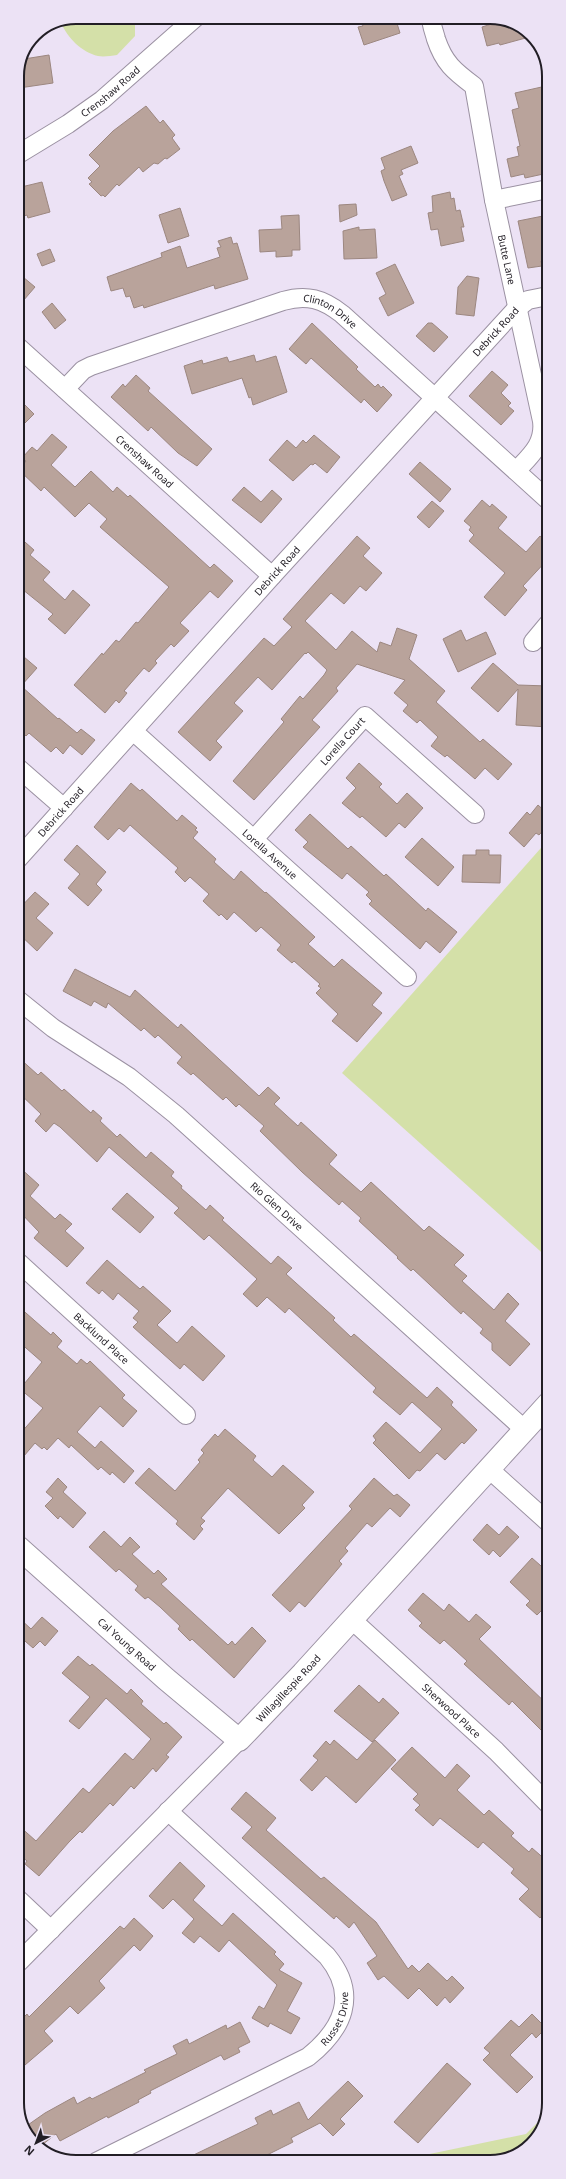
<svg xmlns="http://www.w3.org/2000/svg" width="566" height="2179" font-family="'Noto Sans',sans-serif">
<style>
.green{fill:#d4e0a8}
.building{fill:#b9a39b;stroke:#9c8780}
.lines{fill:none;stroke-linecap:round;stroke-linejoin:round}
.minor-casing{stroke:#9b91a2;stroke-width:20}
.major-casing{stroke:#9b91a2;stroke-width:24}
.minor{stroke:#fff;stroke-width:18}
.major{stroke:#fff;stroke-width:22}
.labels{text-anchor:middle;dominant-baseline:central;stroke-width:3;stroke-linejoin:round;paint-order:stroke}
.street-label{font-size:10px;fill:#221e25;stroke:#ece2f5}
.rim{fill:none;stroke:#221e25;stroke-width:2}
</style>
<rect width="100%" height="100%" fill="#ece2f5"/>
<!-- green -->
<g class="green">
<path d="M76,17H135V36L117,55C111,56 103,57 98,56C81,52 68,38 61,23Z"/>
<polygon points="548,840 549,1259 342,1073"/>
<polygon points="544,2116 535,2142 501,2161 396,2161 526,2134"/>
</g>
<!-- building -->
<g class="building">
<polygon points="359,17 395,17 400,33 364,45 358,27 363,26"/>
<polygon points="504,20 532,34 533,36 500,45 499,43 487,46 482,27"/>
<polygon points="49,55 53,83 19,88 17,75 24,59"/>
<polygon points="546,86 548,131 546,132 548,142 548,173 525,178 524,174 511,177 507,159 519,156 517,147 520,146 512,110 519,108 515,93"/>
<polygon points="146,106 160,123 163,120 175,135 172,138 180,149 167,159 165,158 158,164 154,163 143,172 139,167 119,186 117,184 105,197 103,195 101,196 89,184 92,182 88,178 100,166 89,155 113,131"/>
<polygon points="411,146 418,163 401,170 403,174 399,176 407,195 392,201 384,181 381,171 385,169 381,158"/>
<polygon points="42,182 50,212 28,218 27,215 21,217 20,213 17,214 17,188"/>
<polygon points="450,192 451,199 454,198 456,211 460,210 464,227 461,227 464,241 441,246 438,229 431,230 428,213 433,212 432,196"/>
<polygon points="356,204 357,215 340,222 339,205"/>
<polygon points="180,208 189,236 168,243 159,215"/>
<polygon points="299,215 300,250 292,250 292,256 276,257 276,251 260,252 259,230 282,229 281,216"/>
<polygon points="548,215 548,260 541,261 542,266 528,268 518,221"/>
<polygon points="359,227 359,230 375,229 377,258 344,259 343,231"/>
<polygon points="231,237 233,244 237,243 248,279 215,289 214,285 144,308 143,305 134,308 130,296 126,297 123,288 111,291 107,277 162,257 161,253 180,246 187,268 220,257 217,248 221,247 218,241"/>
<polygon points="50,249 55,261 42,266 37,254"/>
<polygon points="395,264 414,303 388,316 379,298 386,294 376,273"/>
<polygon points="17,272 35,287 17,308"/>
<polygon points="467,276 479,278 474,316 456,314 458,287"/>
<polygon points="52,303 66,320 55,329 42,312"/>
<polygon points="312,323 358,367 356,369 375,387 378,384 381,388 383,386 392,395 377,412 364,399 361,403 311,358 306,364 289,349"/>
<polygon points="428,323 432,323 448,337 434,352 416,336"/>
<polygon points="254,355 256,362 276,356 287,392 253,405 251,397 249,398 242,378 192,394 184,366 202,360 203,364 227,357 229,362"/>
<polygon points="492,371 508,385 501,393 511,403 508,406 514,411 501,425 469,396"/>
<polygon points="136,375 150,388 148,391 212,449 197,466 178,453 151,427 148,431 111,397 123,384 125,387"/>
<polygon points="17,397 34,414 17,431"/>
<polygon points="52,434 67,447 51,465 75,487 91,471 113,492 117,487 128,497 130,495 210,568 214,564 233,581 218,598 210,591 180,623 189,631 174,647 171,644 155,661 157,663 149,672 144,668 124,691 127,693 119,703 116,700 105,713 74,685 102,653 103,655 116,640 119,642 136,622 138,623 169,587 100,527 107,519 89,503 75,517 44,487 41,491 19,470 26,461 22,458 32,447 37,451"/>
<polygon points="314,435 340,457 327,473 315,463 313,465 311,464 293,481 269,460 287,440 296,448 303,440 306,443"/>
<polygon points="420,462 451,489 440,502 409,474"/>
<polygon points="244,487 261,502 272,490 282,499 261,523 232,500"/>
<polygon points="482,500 490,507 492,504 507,517 498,528 526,552 540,536 548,543 548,559 523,586 527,590 505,616 484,597 505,573 469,541 474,535 469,530 471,527 464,521"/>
<polygon points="432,501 444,511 429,528 417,517"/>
<polygon points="17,535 34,550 30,555 50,572 43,580 65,600 73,590 90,605 65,634 48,619 53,614 17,585"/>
<polygon points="357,536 370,548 363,556 382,573 366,591 360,586 344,604 331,593 305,621 336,650 352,631 377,652 380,642 391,646 397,628 417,635 409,659 445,691 436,702 480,742 483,739 512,764 498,780 485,768 475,779 447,755 445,757 431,746 438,737 420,720 417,723 403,711 408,705 394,693 405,680 357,664 336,688 338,691 312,720 320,727 254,800 233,781 284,722 281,719 300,696 303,699 324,675 327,670 308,652 306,654 305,653 272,690 258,677 234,703 243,711 216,741 222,747 210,761 178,732 264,638 274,646 292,627 283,619"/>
<polygon points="461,630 466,641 486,632 496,654 458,672 443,639"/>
<polygon points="17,651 37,668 21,686 58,719 59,718 77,733 81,729 95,740 82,755 70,745 63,754 56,747 51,752 29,733 26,736 17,727"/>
<polygon points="493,663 518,685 548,686 548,727 516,725 518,689 498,712 471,688"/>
<polygon points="359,763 382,784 379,787 397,804 407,793 423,808 405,828 399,823 386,837 362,816 360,818 342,803 356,788 346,778"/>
<polygon points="131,783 140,791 142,789 177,821 182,815 197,828 195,830 198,832 193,838 216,859 214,862 234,880 241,871 265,893 266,892 315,937 308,944 334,967 342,959 382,993 372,1005 382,1013 357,1042 332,1021 338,1014 316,993 321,988 318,986 320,984 294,961 292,963 277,950 281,945 261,927 256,932 234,912 227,920 221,914 219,916 203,901 209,894 190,877 185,882 175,872 178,868 130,825 124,832 119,828 108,840 94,827"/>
<polygon points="538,805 548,814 548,825 539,835 536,833 524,847 509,833 527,812 530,815"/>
<polygon points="310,814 348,849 351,846 384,876 386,874 426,911 428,908 457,932 440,953 426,941 420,949 369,904 372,901 366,895 369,892 347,873 342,879 303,847 308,842 295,830"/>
<polygon points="422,838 454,867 438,886 405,857"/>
<polygon points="77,845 106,872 96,884 102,890 88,906 68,888 80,874 64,860"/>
<polygon points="476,850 489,850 489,855 501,855 500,883 462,882 463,855 476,855"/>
<polygon points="35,892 49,904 36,918 53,933 37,951 17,932 17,911"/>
<polygon points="75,969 130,997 135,990 178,1028 181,1024 259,1096 268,1087 280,1098 274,1104 298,1126 301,1122 337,1155 329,1164 361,1192 371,1182 424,1231 429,1226 464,1255 454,1265 467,1276 462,1281 494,1310 508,1293 519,1304 505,1321 530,1344 510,1366 492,1350 492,1343 480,1333 483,1329 463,1311 461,1314 413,1269 411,1271 397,1258 398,1257 359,1221 361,1218 342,1201 339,1205 302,1172 260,1131 264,1126 239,1104 236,1107 226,1097 223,1100 193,1073 191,1075 177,1063 182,1057 158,1035 155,1038 144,1028 141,1031 108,1003 106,1008 94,1001 91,1006 63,991"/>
<polygon points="18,1057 38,1075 41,1072 62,1091 64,1089 91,1113 93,1110 102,1118 100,1121 117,1137 120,1134 146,1158 151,1152 174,1172 171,1176 182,1186 181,1188 206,1210 210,1205 224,1218 222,1220 271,1264 278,1256 292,1268 286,1274 335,1318 333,1320 351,1337 354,1334 427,1398 437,1387 453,1402 451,1405 477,1430 464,1444 462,1442 445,1460 437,1453 420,1471 417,1470 409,1479 373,1443 376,1440 373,1436 386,1422 420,1453 442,1429 412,1402 400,1415 373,1392 376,1388 289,1308 285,1313 267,1297 257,1307 243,1294 257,1279 209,1235 204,1240 174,1213 179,1208 109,1147 97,1162 60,1127 54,1123 46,1132 35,1121 41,1114 18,1092"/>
<polygon points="18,1166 39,1185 30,1196 55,1219 60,1214 72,1224 65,1231 84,1248 67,1267 34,1238 39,1232 18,1210"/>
<polygon points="127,1193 154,1217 140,1233 112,1209"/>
<polygon points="107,1260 140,1289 143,1286 171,1311 157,1325 177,1343 192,1326 225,1356 203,1381 184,1364 180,1369 133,1327 138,1322 133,1318 139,1311 118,1293 113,1300 102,1290 99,1294 86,1283"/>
<polygon points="18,1306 51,1335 53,1332 62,1341 57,1347 77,1364 81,1359 87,1364 90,1361 125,1395 122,1398 137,1411 123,1427 100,1406 77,1432 95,1448 101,1441 134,1471 124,1483 112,1472 110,1475 101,1467 98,1470 71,1445 69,1448 58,1438 47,1450 44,1447 42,1449 35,1443 18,1463 18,1436 43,1408 20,1389 42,1362 18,1341"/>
<polygon points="225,1429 256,1456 253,1460 272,1477 283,1465 314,1492 302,1505 305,1508 279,1534 228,1488 201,1518 205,1521 200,1526 203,1529 194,1540 176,1524 178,1521 135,1483 149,1468 175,1491 200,1462 198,1460 204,1453 201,1450 215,1434 218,1437"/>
<polygon points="58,1478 67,1487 63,1492 86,1513 73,1528 60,1516 58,1519 45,1506 53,1498 46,1492"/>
<polygon points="374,1478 394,1496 397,1494 410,1505 400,1517 390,1508 372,1527 367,1523 345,1548 348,1551 339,1561 342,1564 325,1584 305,1607 299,1602 290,1612 272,1595 352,1509 349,1506"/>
<polygon points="487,1524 499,1535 507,1526 519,1537 500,1557 493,1550 489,1555 473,1540"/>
<polygon points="104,1531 121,1547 130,1537 140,1547 132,1554 154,1574 158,1570 167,1579 161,1584 228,1645 232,1641 235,1645 252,1627 266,1641 234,1678 192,1639 190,1641 178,1629 180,1626 160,1607 148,1597 145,1599 135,1590 138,1586 119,1569 116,1572 89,1547"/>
<polygon points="532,1558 549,1573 549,1603 537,1615 526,1605 530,1601 510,1582"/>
<polygon points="423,1593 444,1611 449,1604 469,1622 476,1614 491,1627 479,1639 549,1706 549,1738 512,1701 509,1705 464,1664 467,1661 444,1640 440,1644 419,1626 422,1623 408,1610"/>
<polygon points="18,1617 31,1629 42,1617 58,1631 45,1646 40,1641 33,1648 18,1635"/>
<polygon points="78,1656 90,1666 92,1664 127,1694 131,1689 143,1701 141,1704 164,1724 166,1722 182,1737 166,1755 169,1757 156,1772 153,1768 134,1789 131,1786 113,1806 110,1803 82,1833 80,1831 69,1842 39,1876 25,1864 27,1861 18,1853 18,1825 36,1841 83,1788 89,1793 125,1753 133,1760 151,1739 106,1698 79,1729 69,1721 90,1697 62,1673"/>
<polygon points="359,1685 379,1703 383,1698 399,1713 372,1742 334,1711"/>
<polygon points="334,1740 357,1760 375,1740 396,1760 356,1803 326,1776 312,1791 300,1780 318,1760 313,1756 326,1741 330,1745"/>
<polygon points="412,1747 445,1778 457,1764 470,1776 457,1790 484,1815 489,1810 514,1833 511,1836 529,1852 532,1848 548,1862 544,1867 549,1872 549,1908 540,1918 519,1899 529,1889 511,1873 514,1869 483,1842 478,1848 440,1818 433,1826 415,1810 420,1805 413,1799 418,1794 391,1769"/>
<polygon points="246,1792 276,1818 266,1830 321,1879 324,1877 376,1922 408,1969 412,1965 419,1972 428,1963 447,1981 452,1976 464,1988 450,2003 445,1997 437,2006 419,1988 408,1999 384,1976 378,1980 367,1963 377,1956 354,1922 349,1928 336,1916 334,1919 242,1838 252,1827 231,1809"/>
<polygon points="180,1862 205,1886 193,1900 222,1926 233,1913 276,1952 274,1954 284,1964 279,1970 302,1983 287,2011 300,2018 291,2034 270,2023 268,2027 252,2018 259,2006 264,2009 277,1985 229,1940 219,1952 200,1936 194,1943 182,1933 194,1919 173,1899 163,1909 149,1896"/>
<polygon points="134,1918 153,1936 140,1951 134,1945 99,1981 105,1988 78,2014 70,2006 44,2031 53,2041 18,2071 18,2023 27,2014 29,2017 120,1926 124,1929"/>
<polygon points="532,2014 546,2028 536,2038 532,2033 510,2055 533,2077 517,2093 483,2060 490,2053 484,2048 511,2020 519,2027"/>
<polygon points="240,2022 250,2042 238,2048 240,2052 224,2060 221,2055 150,2091 151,2093 138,2100 139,2102 108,2118 107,2116 60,2141 56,2134 38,2148 25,2127 45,2113 74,2097 77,2104 90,2097 92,2099 146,2072 144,2070 177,2054 173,2046 187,2039 189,2044 226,2025 227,2029"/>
<polygon points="447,2063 471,2084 418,2143 394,2122"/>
<polygon points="348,2081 363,2096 340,2119 345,2124 333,2136 320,2123 291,2138 293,2142 255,2161 179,2162 258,2124 255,2118 271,2110 273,2115 299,2102 308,2120"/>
</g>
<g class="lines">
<defs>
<g id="minor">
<path id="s1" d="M431,17C431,25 434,31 436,39C444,63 454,71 474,86L494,200L542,421C545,444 530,456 516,471"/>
<path id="s2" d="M17,155L68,124L102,100L196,17"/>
<polyline points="494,200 548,189"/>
<path id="s3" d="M17,346L272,576"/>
<path id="s4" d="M65,389L83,370L91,366L283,301C307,294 323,299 342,314L548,500"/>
<polyline points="533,642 548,624"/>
<path id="s5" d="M133,731L407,977"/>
<polyline points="17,767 64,808"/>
<path id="s6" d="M254,839L365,716L475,814"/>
<path id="s7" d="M17,860L272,576L516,309L528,300L548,296"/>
<path id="s8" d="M17,999L53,1028L129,1077L176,1115L525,1430"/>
<path id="s9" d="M18,1262L186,1415"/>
<polyline points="489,1469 549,1523"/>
<path id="s10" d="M351,1619L496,1751L549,1805"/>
<polyline points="18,1899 51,1930"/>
<polyline points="18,1963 239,1740"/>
<path id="s11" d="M96,2162L308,2057C343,2029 359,1995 327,1956L168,1811"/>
</g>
<g id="major">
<path id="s12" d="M18,1547L166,1679L239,1740L303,1673L549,1403"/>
</g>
</defs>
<!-- minor casing -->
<use href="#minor" class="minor-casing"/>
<!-- major casing -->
<use href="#major" class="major-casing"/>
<!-- minor -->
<use href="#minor" class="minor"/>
<!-- major -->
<use href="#major" class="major"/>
</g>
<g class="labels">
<!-- street labels -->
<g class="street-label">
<text stroke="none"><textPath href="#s2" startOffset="113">Crenshaw Road</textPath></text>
<text stroke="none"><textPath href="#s1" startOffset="261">Butte Lane</textPath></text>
<text stroke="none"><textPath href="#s4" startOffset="289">Clinton Drive</textPath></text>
<text stroke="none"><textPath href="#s7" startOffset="713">Debrick Road</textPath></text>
<text stroke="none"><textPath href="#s3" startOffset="172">Crenshaw Road</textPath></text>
<text stroke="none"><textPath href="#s7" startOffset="389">Debrick Road</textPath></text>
<text stroke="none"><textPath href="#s6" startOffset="132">Lorella Court</textPath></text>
<text stroke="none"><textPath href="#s7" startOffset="65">Debrick Road</textPath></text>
<text stroke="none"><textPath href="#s5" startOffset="184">Lorella Avenue</textPath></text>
<text stroke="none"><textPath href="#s8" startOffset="333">Rio Glen Drive</textPath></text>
<text stroke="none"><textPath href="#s9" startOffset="113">Backlund Place</textPath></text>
<text stroke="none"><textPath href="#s12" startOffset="146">Cal Young Road</textPath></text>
<text stroke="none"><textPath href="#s12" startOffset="365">Willagillespie Road</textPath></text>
<text stroke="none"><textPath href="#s10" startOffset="136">Sherwood Place</textPath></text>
<text stroke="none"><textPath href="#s11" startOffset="285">Russet Drive</textPath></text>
</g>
</g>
<!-- crop -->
<path d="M0 0H566V2179H0ZM76 24H490A52 52 0 0 1 542 76V2103A52 52 0 0 1 490 2155H76A52 52 0 0 1 24 2103V76A52 52 0 0 1 76 24Z" fill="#ece2f5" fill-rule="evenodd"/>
<path class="rim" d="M76 24H490A52 52 0 0 1 542 76V2103A52 52 0 0 1 490 2155H76A52 52 0 0 1 24 2103V76A52 52 0 0 1 76 24Z"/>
<!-- north arrow -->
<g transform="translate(36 2143) rotate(222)" stroke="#ece2f5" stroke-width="3" paint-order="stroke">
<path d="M0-3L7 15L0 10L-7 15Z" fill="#221e25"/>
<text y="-6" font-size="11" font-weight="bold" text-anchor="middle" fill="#221e25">N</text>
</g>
</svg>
